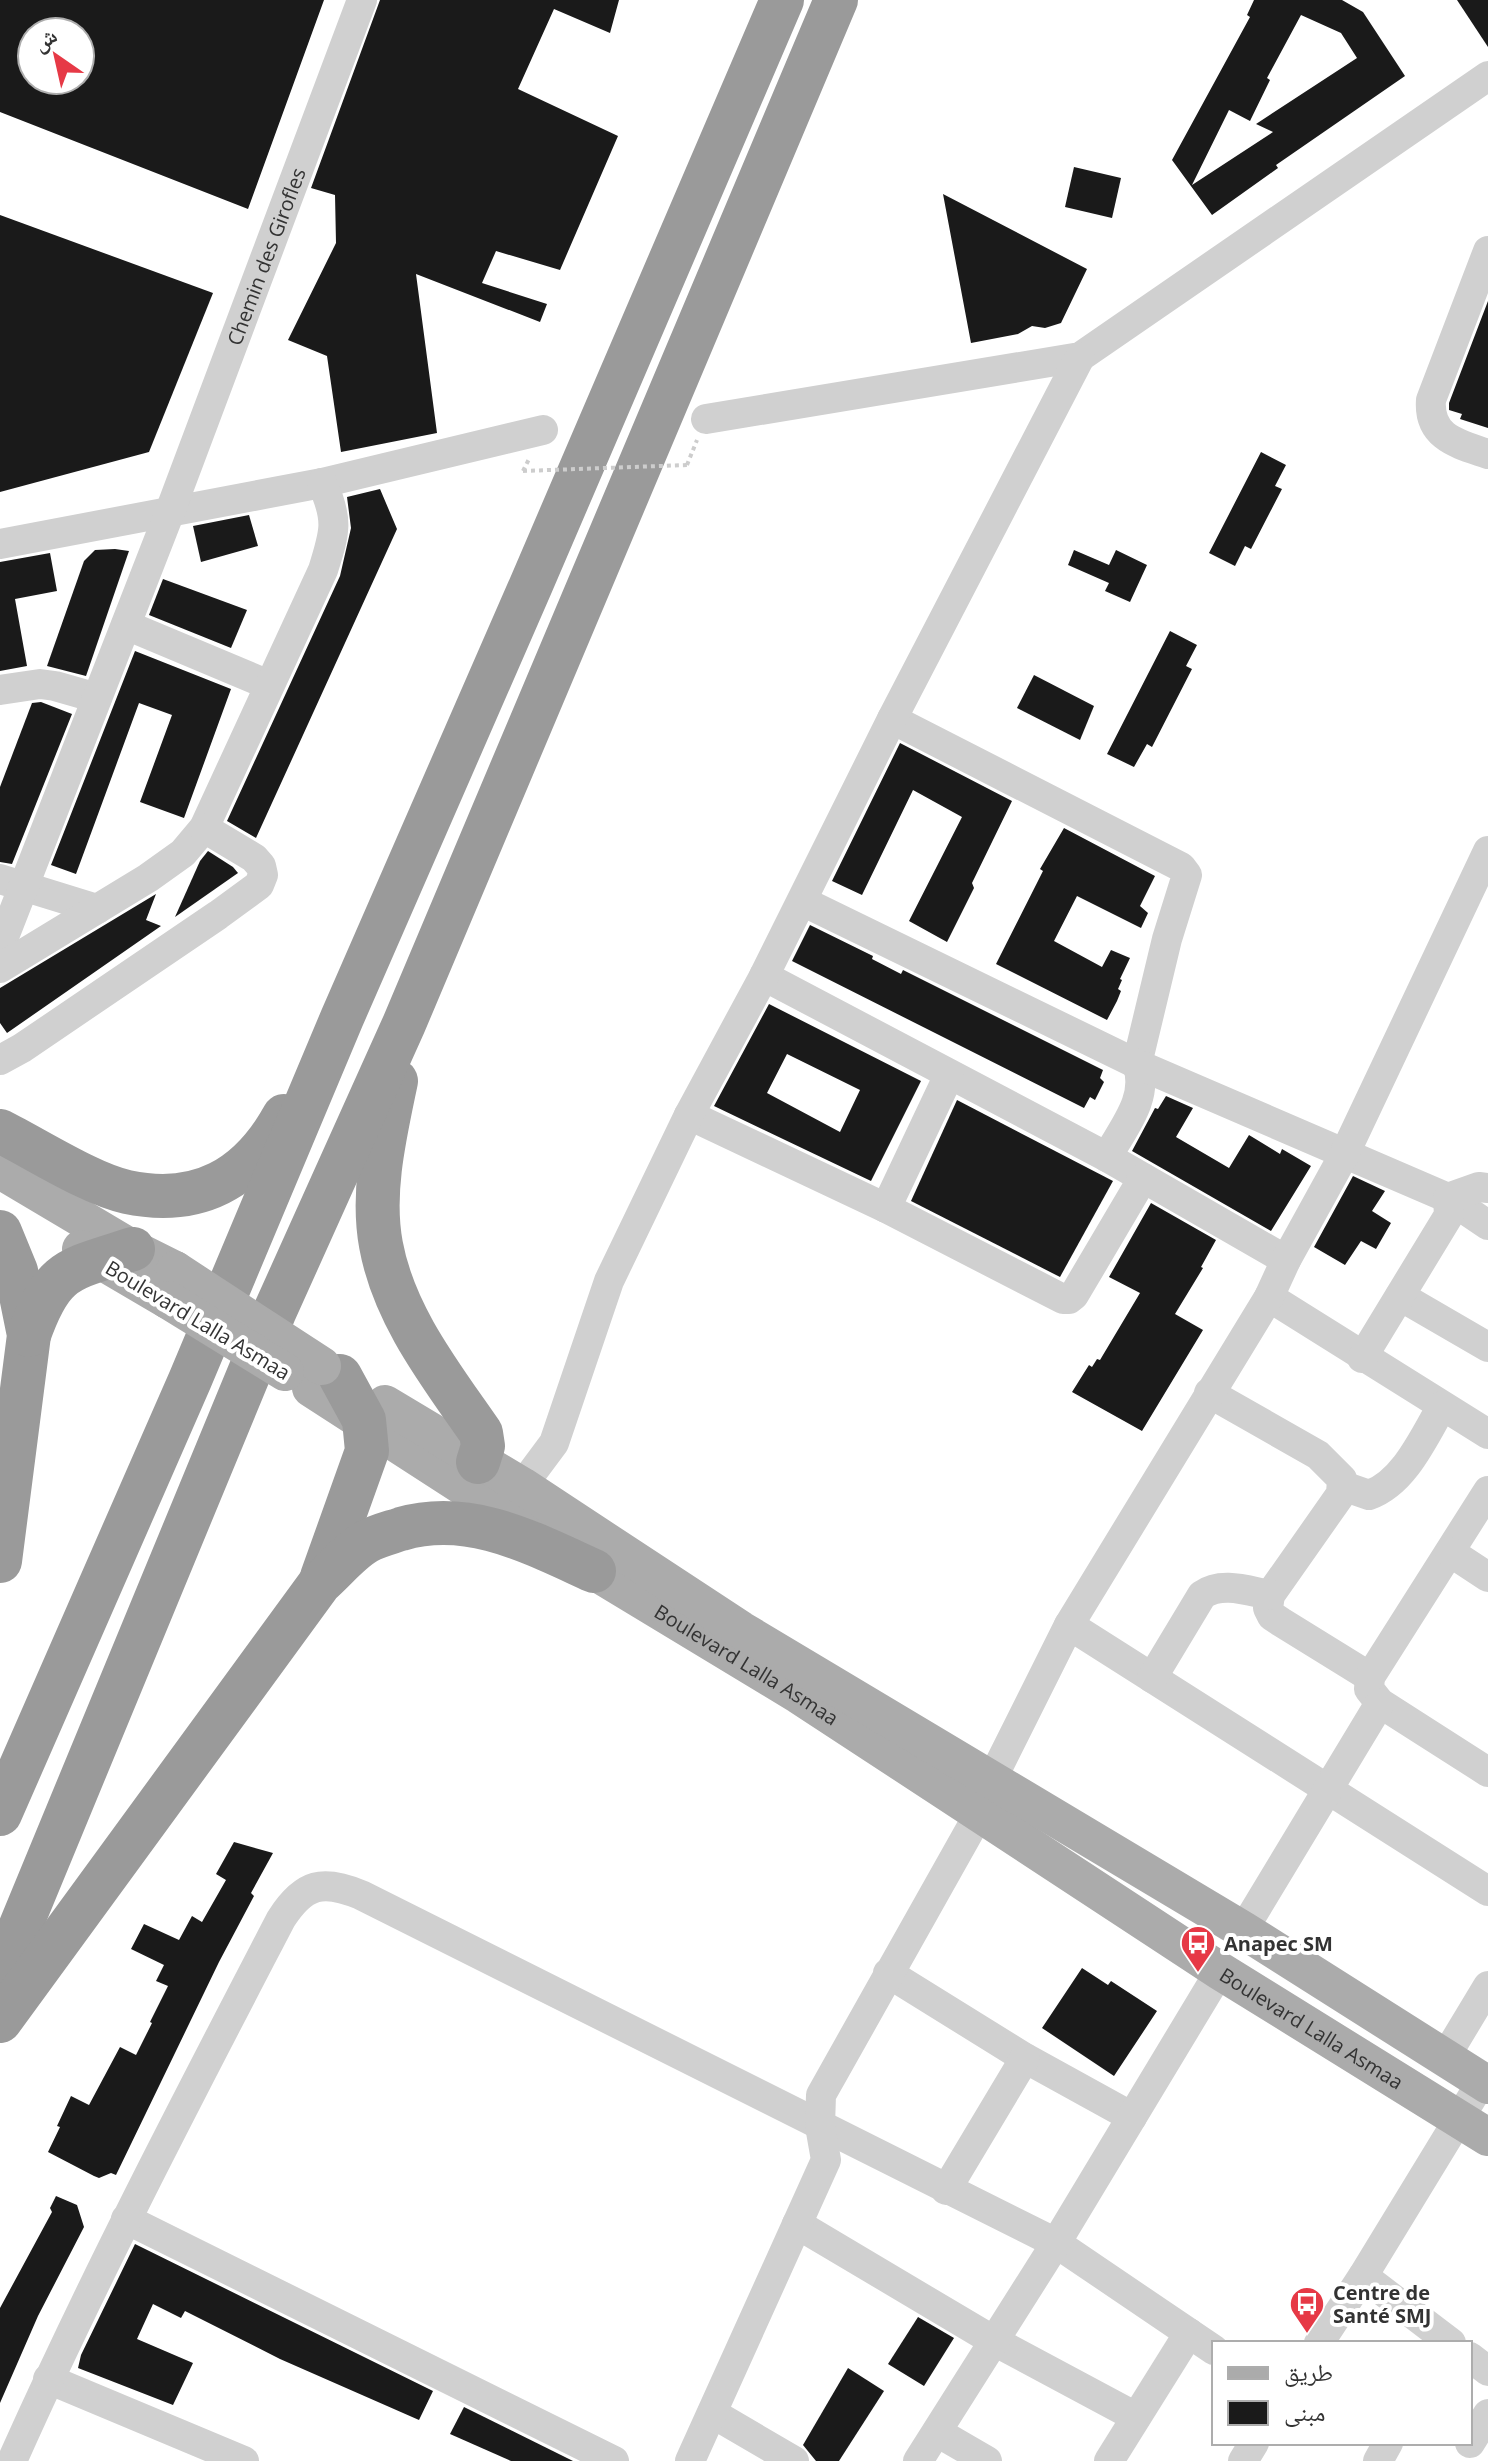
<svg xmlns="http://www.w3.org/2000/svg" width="1488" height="2461" font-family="'Open Sans','Noto Naskh Arabic',sans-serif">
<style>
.building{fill:#1a1a1a;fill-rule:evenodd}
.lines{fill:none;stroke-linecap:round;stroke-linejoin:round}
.path{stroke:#cdcdcd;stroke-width:4;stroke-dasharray:4 4;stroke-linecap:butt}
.minor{stroke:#d0d0d0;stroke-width:30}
.major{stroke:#ababab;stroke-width:38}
.highway{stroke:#9a9a9a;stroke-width:44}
.path-bridge{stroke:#cdcdcd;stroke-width:4;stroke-dasharray:4 4;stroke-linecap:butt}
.major-bridge{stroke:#ababab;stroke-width:38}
.labels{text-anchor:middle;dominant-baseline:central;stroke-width:8;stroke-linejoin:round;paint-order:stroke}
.street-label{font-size:20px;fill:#333;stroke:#fff}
.poi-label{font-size:20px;font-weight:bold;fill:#333;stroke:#fff;text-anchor:start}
</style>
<rect width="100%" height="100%" fill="#fff"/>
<!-- building -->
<g class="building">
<path d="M0,0H324L248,209L0,112ZM32,32H80V80H32Z"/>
<polygon points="380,0 619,0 610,33 554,9 518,89 618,136 560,270 496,251 482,283 547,304 540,322 416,274 437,433 341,452 327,356 288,340 336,243 335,195 311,188"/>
<path d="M1254,0H1342L1363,12L1405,76L1276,165L1278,168L1212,215L1172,160L1250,17L1247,15ZM1301,15L1341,33L1357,58L1256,124L1273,132L1192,185L1229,110L1250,121L1270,80L1267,78Z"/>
<polygon points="1457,0 1488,0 1488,47"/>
<polygon points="1074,167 1121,178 1112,218 1065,207"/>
<polygon points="943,194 1087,269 1061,323 1045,328 1032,326 1018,334 971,343"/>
<polygon points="0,215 213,293 149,452 0,492"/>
<polygon points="1488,301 1488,428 1460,419 1462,414 1449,410 1449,403"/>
<polygon points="1261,452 1286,465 1275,486 1282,489 1251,549 1245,546 1235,566 1209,553"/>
<polygon points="380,489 397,529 256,838 227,821 340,576 351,528 347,497"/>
<polygon points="249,515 258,546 201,562 193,526"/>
<polygon points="115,549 129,551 86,676 47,666 84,561 95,550"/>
<polygon points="1074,550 1109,565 1116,550 1147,565 1130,602 1105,591 1109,583 1068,565"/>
<polygon points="50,553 57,591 15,599 27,666 0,671 0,562"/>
<polygon points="163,579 247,610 231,648 149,615"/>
<polygon points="1170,631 1197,645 1186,666 1192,669 1152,747 1147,744 1134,767 1107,754"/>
<polygon points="135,651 231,689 184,818 140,802 172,715 139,703 76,874 51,865"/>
<polygon points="1034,675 1094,706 1080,740 1017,708"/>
<polygon points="41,702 72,714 12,864 0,862 0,787 32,703"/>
<polygon points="900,743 1012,801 972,883 974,888 947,942 909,921 962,817 913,790 862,895 832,881"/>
<polygon points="1064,828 1155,876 1140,906 1148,913 1141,928 1077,896 1054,941 1102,967 1111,950 1130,958 1120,979 1122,980 1118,989 1121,991 1117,1001 1107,1020 996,964 1043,871 1040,869"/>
<polygon points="208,851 233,867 238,873 175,917 200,861"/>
<polygon points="156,894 146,920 161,926 7,1033 0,1023 0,988"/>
<polygon points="810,925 873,956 872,959 901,974 903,970 1103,1070 1100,1078 1104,1082 1095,1100 1090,1097 1084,1108 792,961"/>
<path d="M769,1004L921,1081L871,1181L714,1106ZM787,1054L860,1090L840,1132L767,1093Z"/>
<polygon points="1166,1096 1193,1108 1176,1137 1229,1168 1249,1135 1280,1154 1282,1149 1311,1166 1271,1231 1132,1151 1155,1108 1158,1109"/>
<polygon points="957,1100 1113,1181 1060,1277 911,1201"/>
<polygon points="1353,1176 1385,1191 1372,1211 1391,1223 1376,1249 1361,1241 1345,1265 1314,1247"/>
<polygon points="1151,1203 1216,1240 1201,1267 1203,1268 1175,1314 1203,1330 1142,1431 1072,1392 1089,1365 1092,1367 1097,1359 1100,1360 1140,1293 1109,1277"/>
<polygon points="234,1842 273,1853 251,1893 254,1896 219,1962 116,2175 111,2173 99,2178 94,2176 48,2152 60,2127 57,2126 71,2096 89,2105 120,2047 136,2055 152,2023 150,2022 168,1986 156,1981 164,1965 131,1949 144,1924 179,1940 192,1916 202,1922 226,1880 216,1874"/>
<polygon points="1082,1968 1108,1985 1111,1981 1157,2011 1114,2076 1042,2028"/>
<polygon points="56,2196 77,2205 84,2227 38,2316 0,2403 0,2308 52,2212 50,2208"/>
<polygon points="135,2244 433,2391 419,2420 280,2359 185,2311 181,2318 153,2304 137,2339 193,2363 173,2405 78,2368 81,2355"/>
<polygon points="918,2317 954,2338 924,2386 888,2364"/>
<polygon points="848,2368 884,2391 839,2461 816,2461 803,2445"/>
<polygon points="464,2407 573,2461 511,2461 450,2434"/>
</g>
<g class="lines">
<!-- path -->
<g class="path">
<polyline points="687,465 697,440"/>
<polyline points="523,471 529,459"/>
</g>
<!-- minor -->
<g class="minor">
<path d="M1488,251L1431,400C1428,438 1459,444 1488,454"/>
<polyline points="706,419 1080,357 1488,76"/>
<polyline points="0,544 322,483 543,430"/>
<polyline points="126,625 269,685"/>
<polyline points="0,690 40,684 55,686 97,698"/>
<path d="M892,719L1181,867L1187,875L1167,939L1137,1064C1150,1097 1123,1128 1107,1157"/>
<polyline points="0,879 97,909"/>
<polyline points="802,901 1137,1064 1448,1198 1488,1225"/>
<path id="s1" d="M0,947L169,514L362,0"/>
<path d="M0,968L148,878L183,853L204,828L323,570C335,532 339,520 322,483"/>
<polyline points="764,976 1107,1157 1286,1260"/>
<polyline points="0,1060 22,1048 218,915 259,885 263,875 261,866 254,858 204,828"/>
<polyline points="689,1115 886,1208 1063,1299 1069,1299 1074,1295 1143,1178"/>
<polyline points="886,1208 949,1075"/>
<polyline points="1400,1296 1488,1347"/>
<polyline points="1269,1297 1488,1434"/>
<polyline points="1362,1358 1449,1215 1448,1198 1479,1187 1488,1188"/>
<polyline points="1209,1393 1318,1455 1342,1479 1341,1494 1270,1595 1268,1608 1272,1616 1281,1622 1370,1677"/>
<polyline points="522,1486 554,1443 609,1281 689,1115 764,976 892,719 1080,357"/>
<path d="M1343,1486L1369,1495C1404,1483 1424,1437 1442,1406"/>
<polyline points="1488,1491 1370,1677 1369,1689 1380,1703 1488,1772"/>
<polyline points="1450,1552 1488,1577"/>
<polyline points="1069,1625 1488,1891"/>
<path d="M1152,1678L1202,1595C1222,1581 1248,1591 1270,1595"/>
<polyline points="1243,1930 1380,1703"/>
<polyline points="888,1973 1025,2058 1132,2117"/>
<polyline points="1444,2059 1488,1986"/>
<polyline points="946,2190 1025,2058"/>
<polyline points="126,2219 614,2461"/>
<polyline points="797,2224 994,2341 1136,2417"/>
<polyline points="1363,2276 1451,2343"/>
<polyline points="1319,2343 1363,2276 1482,2081"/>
<polyline points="1470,2357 1488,2371"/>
<polyline points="48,2379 244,2461"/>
<polyline points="712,2413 794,2461"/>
<polyline points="937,2432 987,2461"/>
<polyline points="1470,2443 1488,2414"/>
<path d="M12,2461C94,2277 188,2098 281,1919C304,1883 323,1879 361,1895L1056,2243L1214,2350"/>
<polyline points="690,2461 826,2160 820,2126 821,2095 979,1814 992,1779 1069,1625 1269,1297 1286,1260 1345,1153 1488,851"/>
<polyline points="918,2461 1056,2243 1220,1971"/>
<polyline points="1109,2461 1189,2333"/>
<polyline points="1243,2461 1254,2443"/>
<polyline points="1378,2461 1388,2443"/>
</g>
<!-- major -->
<g class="major">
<polyline points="0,1170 133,1249 175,1270"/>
<polyline points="81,1249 168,1300"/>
<path id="s2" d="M311,1388L594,1571L799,1695L1220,1971L1488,2137"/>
<polyline points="385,1404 522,1486 741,1630 1243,1930 1488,2085"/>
</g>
<!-- highway -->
<g class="highway">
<path d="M396,1081C385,1134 371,1192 381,1245C394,1316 441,1375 481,1433L483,1446L478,1462"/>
<path d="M0,1131C36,1149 90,1184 127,1192C198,1207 249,1179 284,1116"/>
<polyline points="0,1232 16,1271 29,1335 0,1561"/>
<path d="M29,1335C53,1267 69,1270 133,1249"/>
<polyline points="322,1577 367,1451 364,1420 340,1376"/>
<polyline points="0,1814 190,1380 342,1018 531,585 782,0"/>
<polyline points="0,1976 274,1313 404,1024 836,0"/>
<path d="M0,2021L320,1583C335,1570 349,1552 366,1542C376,1536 389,1533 401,1529C470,1509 532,1543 594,1571"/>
</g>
<!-- path-bridge -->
<polyline class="path-bridge" points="523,471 687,465"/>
<!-- major-bridge -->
<g class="major-bridge">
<polyline points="175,1270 322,1366"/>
<polyline points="168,1300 285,1372"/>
</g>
</g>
<!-- icons -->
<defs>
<symbol id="bus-pin" viewBox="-11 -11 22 30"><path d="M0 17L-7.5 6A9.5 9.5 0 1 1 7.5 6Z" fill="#e63946" stroke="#fff"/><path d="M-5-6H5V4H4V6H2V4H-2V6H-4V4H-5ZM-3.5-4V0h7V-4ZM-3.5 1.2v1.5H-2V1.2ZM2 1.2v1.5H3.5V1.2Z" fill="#fff"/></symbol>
</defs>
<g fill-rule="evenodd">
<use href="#bus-pin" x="1178" y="1923" width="40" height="54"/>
<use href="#bus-pin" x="1287" y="2284" width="40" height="54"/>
</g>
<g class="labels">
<!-- street labels -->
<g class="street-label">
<text stroke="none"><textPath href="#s1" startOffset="740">Chemin des Girofles</textPath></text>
<text transform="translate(198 1320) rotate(31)">Boulevard Lalla Asmaa</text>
<text stroke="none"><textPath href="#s2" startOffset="516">Boulevard Lalla Asmaa</textPath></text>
<text stroke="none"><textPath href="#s2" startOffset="1188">Boulevard Lalla Asmaa</textPath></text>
</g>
<!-- poi labels -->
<g class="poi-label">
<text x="1224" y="1943">Anapec SM</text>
<text x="1333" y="2292">Centre de<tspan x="1333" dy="23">Santé SMJ</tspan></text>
</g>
</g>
<!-- legend -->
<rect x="1212" y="2341" width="260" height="104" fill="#ffffff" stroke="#adadad" stroke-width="2"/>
<rect x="1228" y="2367" width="40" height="12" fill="#ababab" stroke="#adadad" stroke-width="2"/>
<text x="1284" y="2381" font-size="24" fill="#333333">طريق</text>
<rect x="1228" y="2401" width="40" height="24" fill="#1a1a1a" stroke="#adadad" stroke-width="2"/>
<text x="1284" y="2421" font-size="24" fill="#333333">مبنى</text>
<!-- north arrow -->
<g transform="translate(56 56) rotate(326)"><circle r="38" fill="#ffffff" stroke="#adadad" stroke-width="2"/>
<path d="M0-6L14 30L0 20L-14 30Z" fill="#e63946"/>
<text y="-12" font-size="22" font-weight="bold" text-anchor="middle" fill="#333333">ش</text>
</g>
</svg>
